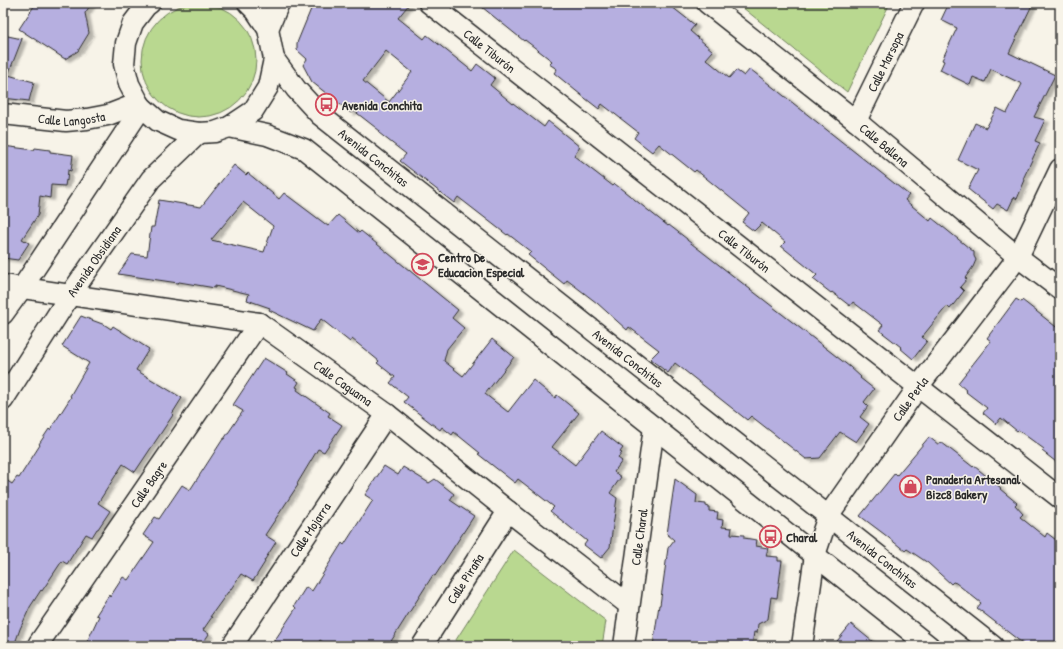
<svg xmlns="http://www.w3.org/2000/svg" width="1063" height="649" font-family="'Patrick Hand',sans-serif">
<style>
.green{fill:#b9d890;stroke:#72825e}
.building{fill:#b6afe0;stroke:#2b2b2b;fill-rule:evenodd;filter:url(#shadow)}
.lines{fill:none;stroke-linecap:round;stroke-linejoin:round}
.minor-casing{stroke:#2b2b2b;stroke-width:23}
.minor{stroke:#f7f3e8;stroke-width:20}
.labels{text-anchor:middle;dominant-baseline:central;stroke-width:3;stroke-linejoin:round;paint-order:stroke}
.street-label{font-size:13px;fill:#2b2b2b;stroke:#f7f3e8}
.poi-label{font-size:13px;font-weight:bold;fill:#2b2b2b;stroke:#f7f3e8;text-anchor:start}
</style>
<defs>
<filter id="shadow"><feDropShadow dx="4.5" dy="2.5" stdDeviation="1" flood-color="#0004"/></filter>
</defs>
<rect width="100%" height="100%" fill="#f7f3e8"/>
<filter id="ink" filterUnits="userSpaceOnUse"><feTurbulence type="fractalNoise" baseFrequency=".025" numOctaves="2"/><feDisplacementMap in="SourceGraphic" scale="8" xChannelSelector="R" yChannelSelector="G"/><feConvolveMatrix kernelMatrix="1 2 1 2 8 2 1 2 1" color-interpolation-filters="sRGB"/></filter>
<g filter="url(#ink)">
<!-- green -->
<g class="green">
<polygon points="737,3 890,3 847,92"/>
<circle cx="199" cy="60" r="57"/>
<polygon points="514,550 606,621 602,646 452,646"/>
</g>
<!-- building -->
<g class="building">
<polygon points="36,3 92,3 85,13 89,33 78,51 65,59 19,29"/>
<path d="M316,3H410L398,18L424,39L427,35L472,71L477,64L495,78L490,85L513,104V103L544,127L548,121L580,147L574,156L613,186L615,184L668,226L669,225L687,239V240L850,367L861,377L860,378L874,389L864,402L868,406L860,417L869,424L856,442L840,432L820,458L806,459L751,416L747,420L675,363L668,373L650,359L659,350L629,327L627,330L597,303L567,280L564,284L528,255L531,252L508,234L507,235L458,197L454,203L400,161L406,154L379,133L380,131L353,110L351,113L312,82L303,65L307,59L297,50V43L311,9ZM386,51L412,72L389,102L363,81Z"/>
<polygon points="477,3 667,3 695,25 690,31 713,51 706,59 729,78 736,70 744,76 750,69 909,195 905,200 930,221 932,218 974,252 974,256 976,260 973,267 965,278 967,279 960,287 964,291 950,309 947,306 922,337 927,341 913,359 900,348 901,347 879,330 883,325 853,302 850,306 832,292 831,293 813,279 817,275 781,246 785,242 762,223 754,231 742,222 749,213 696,170 694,172 659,144 652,152 634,138 638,132 602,104 599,109 581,95 554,73 557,69 549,64 552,61 525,40 524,41"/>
<polygon points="949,3 1033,3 1009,53 1055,75 1034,117 1045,120 1035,141 1040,143 1023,179 1025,180 1017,199 1014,197 1008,210 997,204 993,209 968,189 978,170 958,160 975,123 986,128 997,108 1007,113 1022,84 991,69 985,82 973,77 970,85 940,70 944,61 942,60 957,28 941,20"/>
<polygon points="3,35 22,39 8,75 34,82 29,101 3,98"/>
<polygon points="3,146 34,150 35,148 50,150 50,152 73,155 71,171 68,170 67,181 66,180 65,186 51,185 50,198 40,196 38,215 22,239 29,243 18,260 3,258"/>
<path d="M234,165L246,175L248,173L279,199L284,193L328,226L338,215L359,233L361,231L458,310L452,318L464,328L447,349L444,361L463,376L492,339L514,357L485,394L508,412L533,380L555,398L557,395L579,413L552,447L575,465L601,431L623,448L620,452L622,453L618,458L622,461L614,472L621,477L610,493L617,498L610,547L601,558L584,545L587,541L550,511L554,507L518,479L515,483L478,454L480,453L454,432L452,435L442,427L440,430L404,402L408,397L390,383L395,377L377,363L379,361L352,339L350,342L321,319L313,331L269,310L270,308L247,300L249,294L215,286V288L179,282L178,283L118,274L132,254L147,256L151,227H154L159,200L201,207ZM243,202L273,226L264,252L211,240Z"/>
<polygon points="1016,299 1021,302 1022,300 1060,330 1060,465 1042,451 1044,449 1018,430 1017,431 1001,418 996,424 983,413 987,408 966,392 967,391 958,383 991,341 987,338"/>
<polygon points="81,316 105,325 111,329 113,326 149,349 136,370 182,398 172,414 173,415 135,472 123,464 98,503 110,511 98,529 97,529 92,537 86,534 67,564 62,561 42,591 41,590 30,607 20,629 14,646 3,646 3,478 12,484 17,477 19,478 40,445 39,444 49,429 50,430 71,397 70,396 89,363 62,346"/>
<polygon points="264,358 288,373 287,374 299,382 296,387 298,388 297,390 330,413 328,416 342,425 324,452 318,449 297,484 298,485 265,535 276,542 264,561 265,562 253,581 241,574 229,592 228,592 210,617 212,617 203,630 209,634 201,646 85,646 99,616 96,615 109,595 110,597 123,577 128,580 154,542 143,535 155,517 159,519 182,485 190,490 223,439 224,439 243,411 233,405"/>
<polygon points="929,437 939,445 941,442 973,467 974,466 1001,488 1000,489 1017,503 1015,505 1023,514 1020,517 1045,537 1047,533 1060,543 1060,646 1026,646 977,608 981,603 956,583 953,582 951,584 928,563 907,549 905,551 884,534 860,516 895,473 897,475"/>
<polygon points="384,466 398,475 403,467 429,483 435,479 454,494 450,500 474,516 435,576 433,575 388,646 329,646 320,640 316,646 271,646 296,608 294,606 306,587 312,591 342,543 344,545 373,500 365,495"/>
<polygon points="675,479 697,495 696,503 706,504 706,506 709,507 709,511 718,512 717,519 723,520 722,527 732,528 731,534 744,535 744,538 757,540 756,546 768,548 766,556 778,557 778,561 782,561 777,598 771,597 768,619 758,624 757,633 754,632 752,646 653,646 659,605 660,605 668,548 674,540 667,534"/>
<polygon points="851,624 878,646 833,646"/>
</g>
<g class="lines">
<defs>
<g id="minor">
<polyline points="150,3 146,6 133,23 126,43 124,64 129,84 139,103 142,107 158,121 178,130 199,133 215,132 229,127 253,111 268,87 274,59 268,29 256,11 248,3"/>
<path id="s1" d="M429,3L1060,498"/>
<path id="s2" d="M707,3L856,121L1018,257L1060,289"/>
<polyline points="268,29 279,3"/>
<path id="s3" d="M274,59L296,89L320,115L993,646"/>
<path id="s4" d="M3,114L66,121L87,119L108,115L139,103"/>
<path id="s5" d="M856,121L914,3"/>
<polyline points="229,127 267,135 304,149 929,646"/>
<path id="s6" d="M3,285L259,323L387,414L508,511L629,605"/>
<polyline points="3,314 22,288 142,107"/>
<path id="s7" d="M3,400L70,295L151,179L199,133"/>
<path id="s8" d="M38,646L39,643L259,323"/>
<path id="s9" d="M232,646L387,414"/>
<path id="s10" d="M422,646L508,511"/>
<path id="s11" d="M624,646L654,427"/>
<path id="s12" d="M802,646L815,555L828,516L918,387L1018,257L1060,169"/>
</g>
</defs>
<!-- minor casing -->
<use href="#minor" class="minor-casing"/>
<!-- minor -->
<use href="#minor" class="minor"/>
</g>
</g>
<!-- icons -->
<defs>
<symbol id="bus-ring" viewBox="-11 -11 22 22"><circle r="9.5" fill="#f7f3e8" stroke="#d1495b" stroke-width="1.5"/><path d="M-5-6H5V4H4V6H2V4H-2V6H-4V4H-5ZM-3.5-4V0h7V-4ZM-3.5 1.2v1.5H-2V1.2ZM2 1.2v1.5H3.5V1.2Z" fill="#d1495b"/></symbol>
<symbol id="school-ring" viewBox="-11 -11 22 22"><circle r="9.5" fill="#f7f3e8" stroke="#d1495b" stroke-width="1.5"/><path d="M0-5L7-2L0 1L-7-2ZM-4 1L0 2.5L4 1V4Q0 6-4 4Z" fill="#d1495b"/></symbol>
<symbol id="shop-ring" viewBox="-11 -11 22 22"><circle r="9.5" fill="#f7f3e8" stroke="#d1495b" stroke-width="1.5"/><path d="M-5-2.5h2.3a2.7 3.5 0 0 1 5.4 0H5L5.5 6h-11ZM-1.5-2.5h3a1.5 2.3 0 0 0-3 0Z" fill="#d1495b"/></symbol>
</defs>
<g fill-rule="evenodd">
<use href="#bus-ring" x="314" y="92" width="25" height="25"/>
<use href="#school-ring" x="410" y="252" width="25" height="25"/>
<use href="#shop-ring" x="898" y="474" width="25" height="25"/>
<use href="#bus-ring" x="758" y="524" width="25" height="25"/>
</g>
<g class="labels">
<!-- street labels -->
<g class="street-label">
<text stroke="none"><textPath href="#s1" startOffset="77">Calle Tiburón</textPath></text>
<text stroke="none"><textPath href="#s5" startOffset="66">Calle Marsopa</textPath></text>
<text stroke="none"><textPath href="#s4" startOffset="69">Calle Langosta</textPath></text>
<text stroke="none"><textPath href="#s2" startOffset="227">Calle Ballena</textPath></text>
<text stroke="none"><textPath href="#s3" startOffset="141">Avenida Conchitas</textPath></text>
<text stroke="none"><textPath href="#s1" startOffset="401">Calle Tiburón</textPath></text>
<text stroke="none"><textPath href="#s7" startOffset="166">Avenida Obsidiana</textPath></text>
<text stroke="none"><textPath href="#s3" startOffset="465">Avenida Conchitas</textPath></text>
<text stroke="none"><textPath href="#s6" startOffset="362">Calle Caguama</textPath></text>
<text stroke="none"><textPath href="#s12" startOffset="276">Calle Perla</textPath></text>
<text stroke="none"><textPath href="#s8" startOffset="196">Calle Bagre</textPath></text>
<text stroke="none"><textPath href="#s9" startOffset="140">Calle Mojarra</textPath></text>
<text stroke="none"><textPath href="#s11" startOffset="110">Calle Charal</textPath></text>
<text stroke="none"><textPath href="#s3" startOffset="789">Avenida Conchitas</textPath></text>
<text stroke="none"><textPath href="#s10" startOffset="80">Calle Piraña</textPath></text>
</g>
<!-- poi labels -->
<g class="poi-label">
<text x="342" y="105">Avenida Conchita</text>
<text x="438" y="257">Centro De<tspan x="438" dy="15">Educacion Especial</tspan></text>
<text x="926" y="479">Panadería Artesanal<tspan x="926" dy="15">Bizc8 Bakery</tspan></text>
<text x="786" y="537">Charal</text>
</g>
</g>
<!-- margin -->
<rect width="1063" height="649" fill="none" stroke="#f7f3e8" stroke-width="16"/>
<rect x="8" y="8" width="1047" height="633" fill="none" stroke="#2b2b2b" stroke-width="1.5" filter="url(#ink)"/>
</svg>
